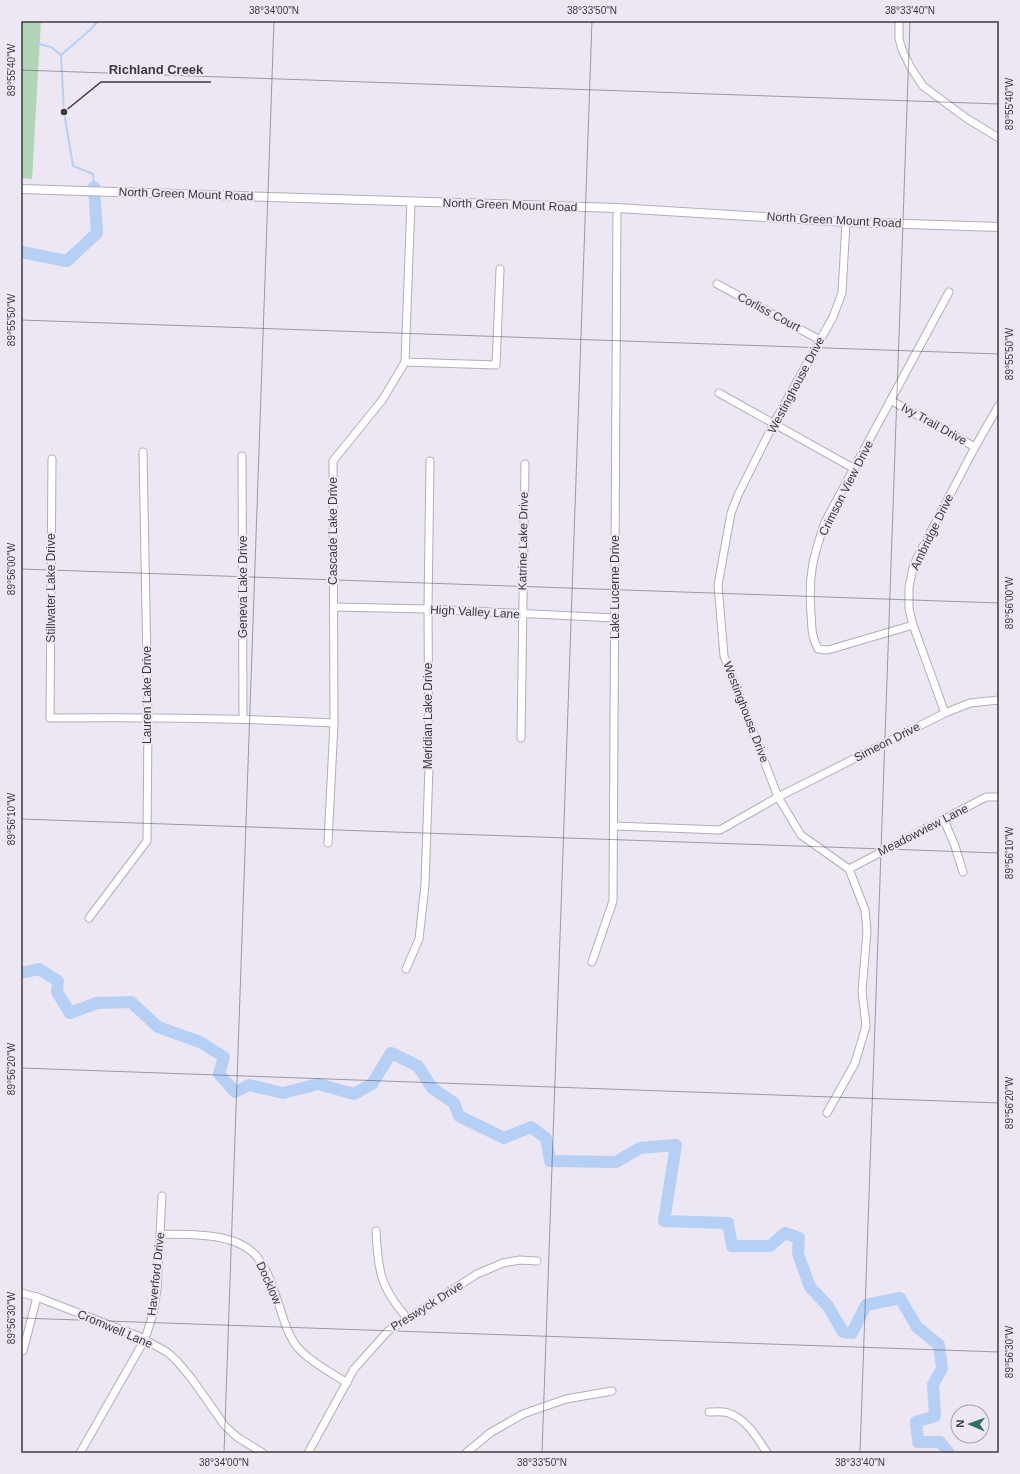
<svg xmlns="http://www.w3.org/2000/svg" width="1020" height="1474" font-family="Arial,sans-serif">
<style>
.green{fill:#b1d5b6}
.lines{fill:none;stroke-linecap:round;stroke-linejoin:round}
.stream{stroke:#b6d0f5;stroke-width:2}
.river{stroke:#b6d0f5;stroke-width:12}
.minor-casing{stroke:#b2aeb8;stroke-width:9}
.tertiary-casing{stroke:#b2aeb8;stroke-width:10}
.minor{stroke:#fff;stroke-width:7}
.tertiary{stroke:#fff;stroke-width:8}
.ticks{fill:none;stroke:#3c3a3e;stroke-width:1;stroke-opacity:0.45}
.labels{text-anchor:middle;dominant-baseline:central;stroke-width:4;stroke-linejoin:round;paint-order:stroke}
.street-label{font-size:12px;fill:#3c3a3e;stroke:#ece7f2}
.leader{fill:none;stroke:#3c3a3e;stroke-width:1.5}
.callout-dot{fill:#3c3a3e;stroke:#ece7f2;stroke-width:1.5}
.callout-label{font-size:13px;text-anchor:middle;font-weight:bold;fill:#3c3a3e;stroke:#ece7f2;stroke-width:4;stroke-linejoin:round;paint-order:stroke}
.neatline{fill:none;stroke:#3c3a3e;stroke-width:1.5}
.ticks-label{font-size:10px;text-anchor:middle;fill:#3c3a3e}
</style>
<rect width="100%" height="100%" fill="#ece7f2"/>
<!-- green -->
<polygon class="green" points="21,21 41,21 32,179 21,178"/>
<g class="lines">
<!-- stream -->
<g class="stream">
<polyline points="35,43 51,47 61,55"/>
<polyline points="61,55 64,112 73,166 93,174 94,187"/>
<polyline points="61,55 90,30 98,21"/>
</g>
<!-- river -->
<g class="river">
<polyline points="21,252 67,261 97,233 94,187"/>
<polyline points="21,973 39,969 58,981 57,992 70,1013 97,1003 131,1002 158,1027 200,1042 224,1057 219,1074 235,1092 249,1085 283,1093 318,1084 354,1094 372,1084 391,1053 418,1066 432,1088 454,1103 459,1116 504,1138 531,1127 546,1138 550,1161 616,1162 640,1148 676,1145 664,1221 728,1223 732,1246 770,1246 785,1233 799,1238 798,1254 810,1287 828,1306 843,1332 852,1333 866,1305 900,1298 917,1327 939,1345 942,1368 933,1385 935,1416 916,1422 918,1442 940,1442 949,1453"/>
</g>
<defs>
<g id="minor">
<polyline points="899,21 899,39 903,52 911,68 923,86 966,118 999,138"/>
<polyline points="717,284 820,340"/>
<polyline points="405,362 496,365 500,269"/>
<polyline points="719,393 853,468"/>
<polyline points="892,401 975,447"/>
<polyline points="242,456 243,718"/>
<path d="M52,459L50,718C145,717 239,718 334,723L333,461L383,399L405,362L411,202"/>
<polyline points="334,607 428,609 615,618"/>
<path d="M913,625L828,650L818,649C811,635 812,628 811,613C808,576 813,557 825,522L949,292"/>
<polyline points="945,713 913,625 909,609 909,587 913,568 917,558 975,447 999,405"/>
<polyline points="521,738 525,464"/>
<polyline points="944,820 955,846 963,872"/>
<polyline points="614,826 720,830 778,797 945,713 970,703 999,700"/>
<polyline points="328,843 334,723"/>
<polyline points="849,869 986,797 999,797"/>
<polyline points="89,918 147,841 148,717 143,452"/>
<polyline points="592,962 613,901 617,208"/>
<polyline points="406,969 419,939 425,885 429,767 428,609 430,461"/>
<polyline points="827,1113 855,1063 866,1026 862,991 867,931 865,910 849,869 801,835 778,797 724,656 718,585 731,513 738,495 774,423 833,317 842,293 846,222"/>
<path d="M376,1231C378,1271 380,1287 407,1318"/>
<path d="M160,1234C190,1235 237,1231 258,1258C269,1272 274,1291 280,1308C284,1322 290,1341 301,1351C314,1364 332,1373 347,1383"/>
<polyline points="21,1293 37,1297 138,1336 167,1352 176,1360 192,1379 225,1426 237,1437 263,1453"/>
<polyline points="23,1351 37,1297"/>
<path d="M709,1412C715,1412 722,1411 728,1413C746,1418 758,1439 767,1453"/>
<polyline points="80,1453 145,1339 153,1314 157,1289 162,1196"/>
<polyline points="308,1453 354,1369 388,1331 477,1274 503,1263 520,1260 537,1261"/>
<polyline points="466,1453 490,1433 523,1414 566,1399 612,1391"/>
</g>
<polyline id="tertiary" points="21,189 617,208 846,222 999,227"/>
</defs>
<!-- minor casing -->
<use href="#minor" class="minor-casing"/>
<!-- tertiary casing -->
<use href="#tertiary" class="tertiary-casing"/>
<!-- minor -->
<use href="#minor" class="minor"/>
<!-- tertiary -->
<use href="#tertiary" class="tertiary"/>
</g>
<!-- ticks -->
<path class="ticks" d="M21,70L999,104M21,320L999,354M21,569L999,603M21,819L999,853M21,1068L999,1103M21,1318L999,1352M224,1453L274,21M542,1453L592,21M860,1453L910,21"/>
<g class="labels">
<!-- street labels -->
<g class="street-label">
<text transform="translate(186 194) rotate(2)">North Green Mount Road</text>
<text transform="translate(510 205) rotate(2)">North Green Mount Road</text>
<text transform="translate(834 220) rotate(3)">North Green Mount Road</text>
<text transform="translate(769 312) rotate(28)">Corliss Court</text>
<text transform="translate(796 385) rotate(-62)">Westinghouse Drive</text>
<text transform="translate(934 424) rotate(29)">Ivy Trail Drive</text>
<text transform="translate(846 488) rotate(-63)">Crimson View Drive</text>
<text transform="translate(333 531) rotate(-90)">Cascade Lake Drive</text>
<text transform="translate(932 532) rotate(-64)">Ambridge Drive</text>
<text transform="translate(523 541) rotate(-89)">Katrine Lake Drive</text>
<text transform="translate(243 587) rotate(-90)">Geneva Lake Drive</text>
<text transform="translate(615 587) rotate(-90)">Lake Lucerne Drive</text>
<text transform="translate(51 588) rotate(-90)">Stillwater Lake Drive</text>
<text transform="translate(475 612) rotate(3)">High Valley Lane</text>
<text transform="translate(147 695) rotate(-90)">Lauren Lake Drive</text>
<text transform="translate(746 712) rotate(69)">Westinghouse Drive</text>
<text transform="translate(428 716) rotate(-90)">Meridian Lake Drive</text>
<text transform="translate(887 742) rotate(-27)">Simeon Drive</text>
<text transform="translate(923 830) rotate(-27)">Meadowview Lane</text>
<text transform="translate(156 1274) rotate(-84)">Haverford Drive</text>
<text transform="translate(269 1283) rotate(66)">Docklow</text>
<text transform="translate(427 1306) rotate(-32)">Preswyck Drive</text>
<text transform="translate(115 1329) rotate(23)">Cromwell Lane</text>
</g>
</g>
<!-- callouts -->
<path class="leader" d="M64 112L101 82H211"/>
<circle class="callout-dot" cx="64" cy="112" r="4"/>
<g class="callout-label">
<text x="156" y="74">Richland Creek</text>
</g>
<!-- border -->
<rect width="1020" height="1474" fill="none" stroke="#ece7f2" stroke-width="44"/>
<!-- north arrow -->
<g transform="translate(970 1424) rotate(272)"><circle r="19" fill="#ece7f2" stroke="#a6a2aa"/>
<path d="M0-3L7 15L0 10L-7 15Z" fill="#307262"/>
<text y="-6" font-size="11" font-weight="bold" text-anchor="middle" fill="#3c3a3e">N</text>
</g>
<rect x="22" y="22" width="976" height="1430" class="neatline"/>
<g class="ticks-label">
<text x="274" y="14">38°34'00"N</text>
<text x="592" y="14">38°33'50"N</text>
<text x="910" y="14">38°33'40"N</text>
<text transform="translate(11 70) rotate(-90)" y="4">89°55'40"W</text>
<text transform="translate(1009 104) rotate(-90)" y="4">89°55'40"W</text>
<text transform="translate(11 320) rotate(-90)" y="4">89°55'50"W</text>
<text transform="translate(1009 354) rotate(-90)" y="4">89°55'50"W</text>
<text transform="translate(11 569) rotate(-90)" y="4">89°56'00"W</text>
<text transform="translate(1009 603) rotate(-90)" y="4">89°56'00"W</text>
<text transform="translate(11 819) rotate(-90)" y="4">89°56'10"W</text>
<text transform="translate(1009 853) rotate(-90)" y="4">89°56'10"W</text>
<text transform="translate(11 1069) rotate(-90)" y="4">89°56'20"W</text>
<text transform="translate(1009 1103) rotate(-90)" y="4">89°56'20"W</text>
<text transform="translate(11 1318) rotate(-90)" y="4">89°56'30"W</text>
<text transform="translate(1009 1352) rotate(-90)" y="4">89°56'30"W</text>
<text x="224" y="1466">38°34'00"N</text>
<text x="542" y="1466">38°33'50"N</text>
<text x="860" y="1466">38°33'40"N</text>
</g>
</svg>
